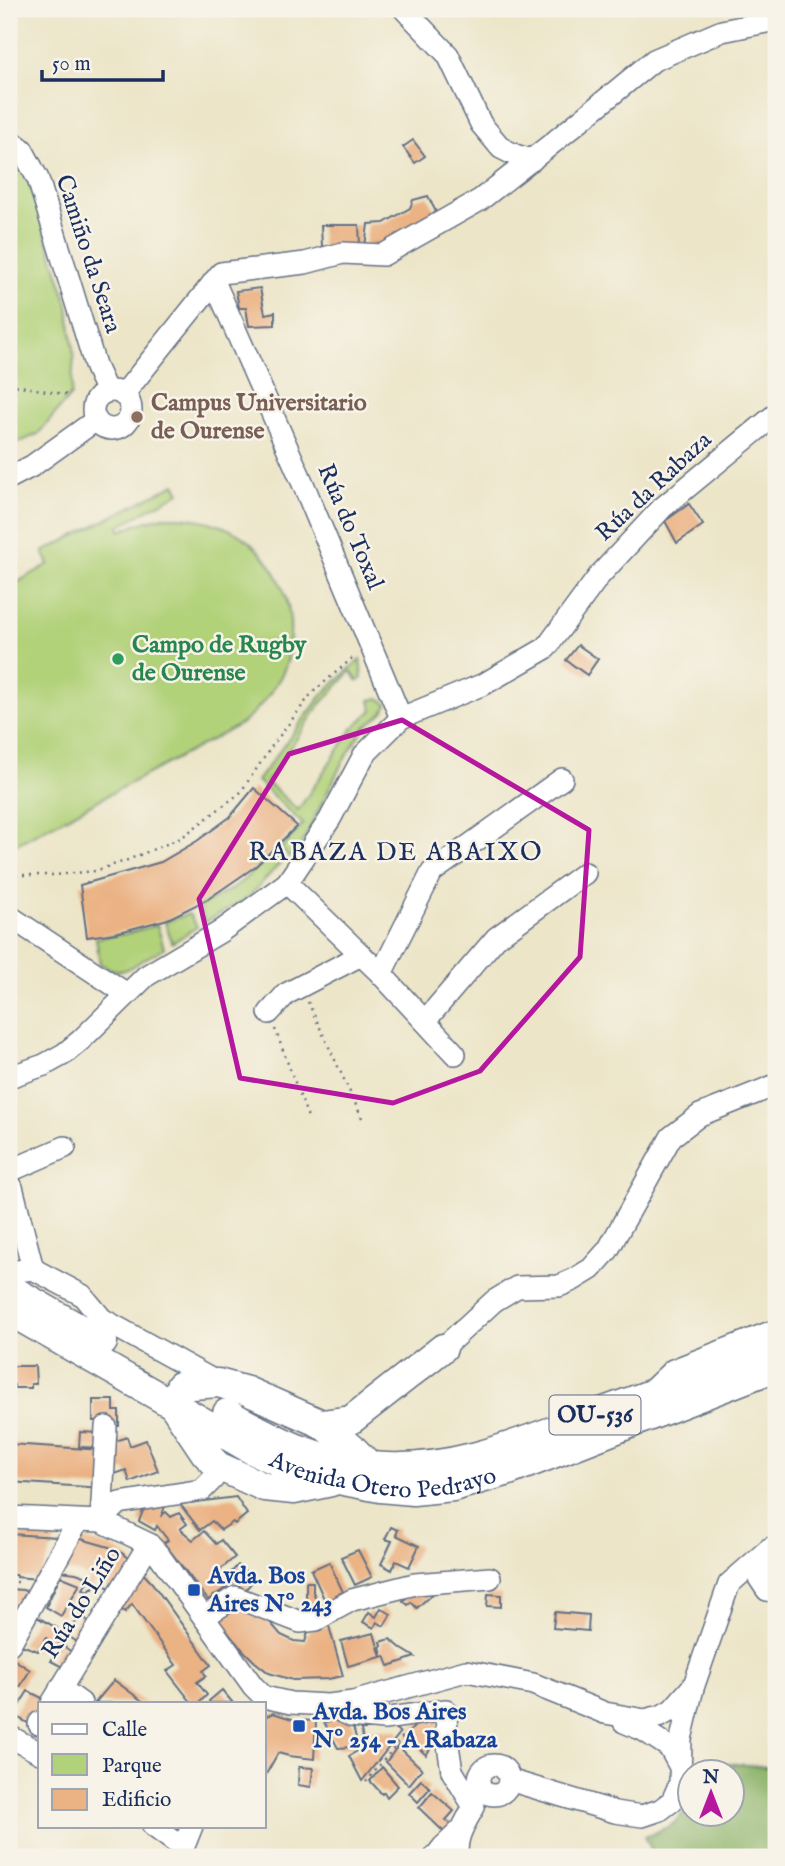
<svg xmlns="http://www.w3.org/2000/svg" width="785" height="1866" font-family="'IM FELL English',serif">
<style>
.green{fill:#b2d27a;stroke:#66806c;stroke-width:2}
.forest{fill:#8db46a;stroke:#547264;stroke-width:2}
.building{fill:#ebb284}
.lines{fill:none;stroke-linecap:round;stroke-linejoin:round}
.minor-casing{stroke:#646f83;stroke-width:24}
.major-casing{stroke:#646f83;stroke-width:31}
.path{stroke:#646f83;stroke-width:2.5;stroke-dasharray:2 5;stroke-linecap:butt}
.minor{stroke:#fff;stroke-width:21}
.major{stroke:#fff;stroke-width:28}
.marked{fill:none;stroke:#b5179e;stroke-width:5;stroke-linejoin:round}
.education-dot{fill:#8d6e63;stroke:#f7f3e8;stroke-width:2.5}
.leisure-dot{fill:#2e9e5b;stroke:#f7f3e8;stroke-width:2.5}
.transit-dot{fill:#1a4fb4;stroke:#f7f3e8;stroke-width:2.5}
.labels{text-anchor:middle;dominant-baseline:central;stroke-width:5;stroke-linejoin:round;paint-order:stroke}
.shield{fill:#f7f3e8;stroke:#5d6a87;stroke-width:2}
.shield-label{font-size:23px;font-weight:bold;fill:#1b2f5e}
.street-label{font-size:24px;fill:#1b2f5e;stroke:#f7f3e8}
.education-label{font-size:24px;font-weight:bold;fill:#785e54;stroke:#f7f3e8;text-anchor:start}
.leisure-label{font-size:24px;font-weight:bold;fill:#27864d;stroke:#f7f3e8;text-anchor:start}
.transit-label{font-size:24px;font-weight:bold;fill:#164399;stroke:#f7f3e8;text-anchor:start}
.neighbourhood-label{font-size:26px;letter-spacing:2px;fill:#1b2f5e;stroke:#f7f3e8}
</style>
<rect width="100%" height="100%" fill="#f7f3e8"/>
<filter id="ink" filterUnits="userSpaceOnUse"><feTurbulence type="fractalNoise" baseFrequency=".0143" numOctaves="2"/><feDisplacementMap in="SourceGraphic" scale="14" xChannelSelector="R" yChannelSelector="G"/><feConvolveMatrix kernelMatrix="1 2 1 2 8 2 1 2 1" color-interpolation-filters="sRGB"/></filter>
<filter id="wash" filterUnits="userSpaceOnUse"><feTurbulence type="fractalNoise" baseFrequency=".00686" numOctaves="4" result="noise"/><feDisplacementMap in="SourceGraphic" scale="28" xChannelSelector="R" yChannelSelector="G"/><feGaussianBlur stdDeviation="1.57" result="paint"/><feColorMatrix in="noise" values="0 0 0 0 0 0 0 0 0 0 0 0 0 0 0 0 0 1.4 0 .05"/><feComposite in="paint" operator="in"/></filter>
<g filter="url(#wash)">
<rect width="100%" height="100%" fill="#ece5c8"/>
<!-- green -->
<g class="green">
<polygon points="9,152 15,155 27,176 68,305 74,356 71,395 38,434 9,447"/>
<path d="M175,484L180,492L119,526L120,531C134,526 151,518 166,517C194,516 226,523 248,541C280,568 295,605 289,646C289,651 289,657 287,662C279,686 261,706 243,723L9,848V587L49,564L43,552Z"/>
<polygon points="360,659 362,678 358,681 351,671 319,706 267,782 298,810 353,728 372,710 370,700 379,698 387,704 384,711 364,728 342,763 303,841 289,858 281,848 303,824 257,781 323,694"/>
<polygon points="274,853 282,861 249,897 205,922 198,907 234,888"/>
<polygon points="189,914 197,927 172,943 165,922"/>
<path d="M157,925L164,948C157,952 150,956 143,960C124,972 121,975 100,964L96,938L125,934Z"/>
</g>
<!-- forest -->
<polygon class="forest" points="715,1762 776,1768 776,1857 655,1857 645,1837 672,1825 690,1807 690,1814 732,1814 732,1772 711,1771"/>
<g id="blocks">
<!-- building -->
<g class="building">
<polygon points="413,140 425,156 415,163 403,147"/>
<polygon points="428,196 438,216 391,243 365,247 368,224 384,223 410,208 413,200"/>
<polygon points="321,225 359,225 360,246 322,247"/>
<polygon points="260,288 265,314 275,312 275,325 249,326 246,308 239,308 236,291"/>
<polygon points="689,504 703,525 677,543 665,521"/>
<polygon points="578,645 598,659 587,675 566,660"/>
<polygon points="254,788 297,826 256,866 208,899 168,919 116,933 87,937 80,885 161,862 197,841 230,817"/>
<polygon points="9,1366 35,1366 36,1384 31,1384 31,1388 14,1388 14,1385 9,1385"/>
<polygon points="93,1400 114,1400 114,1411 119,1411 119,1426 110,1426 101,1421 93,1421"/>
<polygon points="80,1432 99,1433 99,1448 79,1447"/>
<polygon points="127,1437 130,1446 146,1440 158,1471 130,1482 126,1470 109,1476 108,1444"/>
<polygon points="9,1444 103,1450 103,1488 9,1482"/>
<polygon points="236,1497 247,1514 235,1524 233,1522 221,1530 212,1521 200,1530 180,1504"/>
<polygon points="145,1506 165,1506 162,1515 166,1512 171,1517 179,1513 187,1524 180,1529 193,1540 204,1531 216,1544 221,1540 235,1557 219,1571 227,1577 238,1565 255,1579 245,1590 234,1582 208,1600 164,1543 168,1540 157,1526 155,1530 139,1521"/>
<polygon points="391,1527 398,1530 396,1535 419,1546 409,1567 396,1561 392,1570 381,1564 392,1541 385,1539"/>
<polygon points="9,1534 57,1537 39,1579 16,1577 16,1575 9,1575"/>
<polygon points="74,1537 109,1547 122,1553 133,1563 116,1591 96,1581 93,1588 91,1588 89,1591 83,1589 90,1578 76,1573 60,1571"/>
<polygon points="358,1550 372,1577 355,1585 341,1557"/>
<polygon points="329,1562 343,1592 336,1595 337,1598 326,1603 311,1570"/>
<polygon points="137,1567 152,1583 211,1665 203,1671 206,1676 197,1682 207,1695 199,1703 192,1703 167,1671 176,1665 132,1604 125,1612 115,1604"/>
<polygon points="60,1576 80,1584 61,1616 46,1607"/>
<polygon points="306,1582 313,1582 313,1592 321,1609 312,1613 306,1597"/>
<polygon points="427,1587 433,1593 417,1608 411,1602 408,1605 403,1601 416,1588"/>
<polygon points="9,1589 23,1590 30,1593 19,1616 9,1613"/>
<polygon points="488,1594 501,1595 501,1607 487,1606"/>
<polygon points="232,1606 262,1613 281,1635 294,1641 305,1642 309,1629 329,1626 343,1676 328,1679 293,1680 269,1673 255,1662 243,1650 215,1619"/>
<polygon points="381,1608 391,1614 384,1626 377,1622 374,1628 363,1622 369,1612 376,1617"/>
<polygon points="555,1612 589,1615 588,1631 553,1628"/>
<polygon points="80,1615 95,1626 82,1645 68,1636"/>
<polygon points="37,1617 57,1628 55,1634 63,1639 54,1651 50,1649 53,1642 46,1638 38,1651 21,1645"/>
<polygon points="374,1633 381,1657 348,1666 341,1641"/>
<polygon points="390,1639 402,1649 415,1657 389,1666 385,1656 382,1657 380,1647 382,1646 381,1642"/>
<polygon points="61,1645 77,1655 68,1670 51,1661"/>
<polygon points="10,1657 30,1670 20,1687 9,1680"/>
<polygon points="114,1680 145,1703 95,1703"/>
<polygon points="222,1690 233,1703 210,1703 209,1701"/>
<polygon points="28,1691 48,1701 46,1703 40,1703 40,1714 33,1726 13,1715"/>
<polygon points="273,1713 295,1720 316,1721 314,1759 289,1756 278,1753 264,1778 264,1717"/>
<polygon points="424,1715 434,1723 436,1721 445,1729 426,1755 406,1736"/>
<polygon points="351,1718 356,1738 352,1747 338,1748 324,1722"/>
<polygon points="361,1729 396,1729 400,1733 362,1781 349,1756 364,1747"/>
<polygon points="398,1746 422,1769 409,1785 386,1762"/>
<polygon points="299,1767 313,1768 311,1787 298,1785"/>
<polygon points="382,1767 398,1786 387,1797 384,1792 382,1794 370,1781"/>
<polygon points="421,1780 430,1788 418,1802 409,1793"/>
<polygon points="432,1792 454,1811 446,1820 452,1825 445,1833 419,1808"/>
</g>
</g>
</g>
<g filter="url(#ink)">
<use href="#blocks" fill-opacity="0" stroke="#646f83" stroke-width="2"/>
<g class="lines">
<defs>
<g id="minor">
<polyline points="404,9 448,55 481,124 501,148 515,155 532,160"/>
<polyline points="9,139 22,149 38,179 96,368 107,392"/>
<polyline points="214,281 304,486 401,718"/>
<circle cx="112" cy="410" r="19"/>
<polyline points="123,395 221,273 305,263 343,253 383,255 480,200 549,146 654,60 722,31 776,20"/>
<polyline points="9,478 32,466 96,420"/>
<polyline points="287,883 381,974 455,1054"/>
<polyline points="9,916 127,994"/>
<polyline points="381,974 432,872 562,779"/>
<polyline points="269,1013 286,994 361,955"/>
<polyline points="425,1021 496,938 585,873"/>
<polyline points="9,1077 44,1065 64,1054 81,1040 146,976 220,932 287,883 330,819 364,755 401,718 484,684 546,648 599,576 662,508 776,414"/>
<polyline points="9,1170 12,1170 65,1147"/>
<polyline points="9,1185 12,1187 33,1269"/>
<polyline points="9,1272 33,1269 82,1295 102,1319 218,1383"/>
<polyline points="443,1348 494,1301 517,1287 559,1286 573,1280 591,1269 608,1250 671,1137 700,1115 776,1085"/>
<polyline points="651,1391 673,1370 776,1330"/>
<polyline points="9,1517 101,1521 149,1544 159,1555 253,1686 264,1697 291,1703 328,1705 353,1702 466,1671 533,1684 605,1713 645,1720 661,1716 673,1709 694,1685 729,1584 769,1549 776,1546"/>
<polyline points="101,1521 119,1503 202,1490 213,1479 218,1466"/>
<polyline points="101,1521 106,1427"/>
<polyline points="776,1565 759,1578 767,1590 776,1592"/>
<polyline points="204,1617 235,1597 300,1622 316,1620 352,1600 415,1584 490,1578"/>
<polyline points="10,1644 78,1521"/>
<polyline points="60,1688 81,1703"/>
<polyline points="52,1703 149,1544"/>
<path d="M330,1706L351,1716L384,1719L446,1710L447,1739L452,1771L474,1807C465,1823 454,1839 458,1857"/>
<polyline points="624,1722 643,1730 669,1747 680,1767"/>
<polyline points="39,1724 40,1722"/>
<polyline points="9,1736 40,1753"/>
<circle cx="494" cy="1780" r="15"/>
<polyline points="509,1780 615,1812 642,1816 660,1810 672,1801 680,1783 681,1739 693,1688"/>
<polyline points="153,1826 175,1842 184,1846 192,1826"/>
<polyline points="435,1857 443,1847 460,1831"/>
</g>
<g id="major">
<polyline points="9,1288 103,1342"/>
<path id="s1" d="M9,1311L254,1451L297,1470L312,1475L380,1488L413,1491L453,1487L509,1471L776,1367"/>
<polyline points="180,1386 218,1383 247,1391 322,1424 353,1449 370,1466"/>
<polyline points="175,1408 205,1453 218,1466 264,1487 294,1490 331,1482"/>
<path d="M227,1413C273,1439 316,1461 370,1466C452,1474 522,1442 596,1414C656,1392 716,1370 776,1347"/>
<polyline points="322,1424 351,1420 443,1348"/>
</g>
</defs>
<!-- minor casing -->
<use href="#minor" class="minor-casing"/>
<!-- major casing -->
<use href="#major" class="major-casing"/>
<!-- path -->
<g class="path">
<polyline points="9,384 68,395"/>
<polyline points="9,875 55,875 95,871 125,861 181,838 240,793 272,746 312,693 356,655"/>
<polyline points="308,1002 362,1118"/>
<polyline points="275,1029 309,1120"/>
<polyline points="9,1582 23,1582"/>
<polyline points="366,1782 404,1735"/>
</g>
<!-- minor -->
<use href="#minor" class="minor"/>
<!-- major -->
<use href="#major" class="major"/>
</g>
</g>
<!-- marked area -->
<path class="marked" d="M402,720L589,830L580,957L480,1071L393,1103L240,1078L199,899L289,754Z"/>
<!-- markers -->
<circle class="education-dot" cx="137" cy="417" r="7"/>
<circle class="leisure-dot" cx="118" cy="659" r="7"/>
<g class="transit-dot">
<rect x="187" y="1583" width="14" height="14" rx="3.5"/>
<rect x="292" y="1719" width="14" height="14" rx="3.5"/>
</g>
<g class="labels">
<!-- shield labels -->
<rect class="shield" x="549.5" y="1395.5" width="91" height="39" rx="5"/>
<g class="shield-label">
<text x="595" y="1415">OU-536</text>
</g>
<!-- street labels -->
<g class="street-label">
<text transform="translate(88 254) rotate(72)">Camiño da Seara</text>
<text transform="translate(654 487) rotate(-43)">Rúa da Rabaza</text>
<text transform="translate(350 527) rotate(67)">Rúa do Toxal</text>
<text stroke="none"><textPath href="#s1" startOffset="416">Avenida Otero Pedrayo</textPath></text>
<text transform="translate(82 1603) rotate(-58)">Rúa do Liño</text>
</g>
<!-- education labels -->
<g class="education-label">
<text x="151" y="403">Campus Universitario<tspan x="151" dy="28">de Ourense</tspan></text>
</g>
<!-- leisure labels -->
<g class="leisure-label">
<text x="132" y="645">Campo de Rugby<tspan x="132" dy="28">de Ourense</tspan></text>
</g>
<!-- transit labels -->
<g class="transit-label">
<text x="208" y="1576">Avda. Bos<tspan x="208" dy="28">Aires Nº 243</tspan></text>
<text x="313" y="1712">Avda. Bos Aires<tspan x="313" dy="28">Nº 254 - A Rabaza</tspan></text>
</g>
<!-- neighbourhood labels -->
<g class="neighbourhood-label">
<text x="396" y="852">RABAZA DE ABAIXO</text>
</g>
</g>
<!-- margin -->
<rect width="785" height="1866" fill="none" stroke="#f7f3e8" stroke-width="35"/>
<!-- legend -->
<rect x="38" y="1702" width="228" height="126" fill="#f7f3e8" stroke="#9fa5b1" stroke-width="2"/>
<rect x="52" y="1724" width="35" height="10" fill="#ffffff" stroke="#9fa5b1" stroke-width="2"/>
<text x="102" y="1736" font-size="21" fill="#1b2f5e">Calle</text>
<rect x="52" y="1754" width="35" height="21" fill="#b2d27a" stroke="#9fa5b1" stroke-width="2"/>
<text x="102" y="1772" font-size="21" fill="#1b2f5e">Parque</text>
<rect x="52" y="1789" width="35" height="21" fill="#ebb284" stroke="#9fa5b1" stroke-width="2"/>
<text x="102" y="1806" font-size="21" fill="#1b2f5e">Edificio</text>
<!-- north arrow -->
<g transform="translate(711 1793)"><circle r="33" fill="#f7f3e8" stroke="#9fa5b1" stroke-width="2"/>
<path d="M0-5L12 26L0 18L-12 26Z" fill="#b5179e"/>
<text y="-10" font-size="19" font-weight="bold" text-anchor="middle" fill="#1b2f5e">N</text>
</g>
<!-- scale -->
<path d="M42 70v10h121v-10" fill="none" stroke="#1b2f5e" stroke-width="3.5"/>
<text x="52" y="70" font-size="21" fill="#1b2f5e" stroke="#f7f3e8" stroke-width="5" paint-order="stroke">50 m</text>
</svg>
